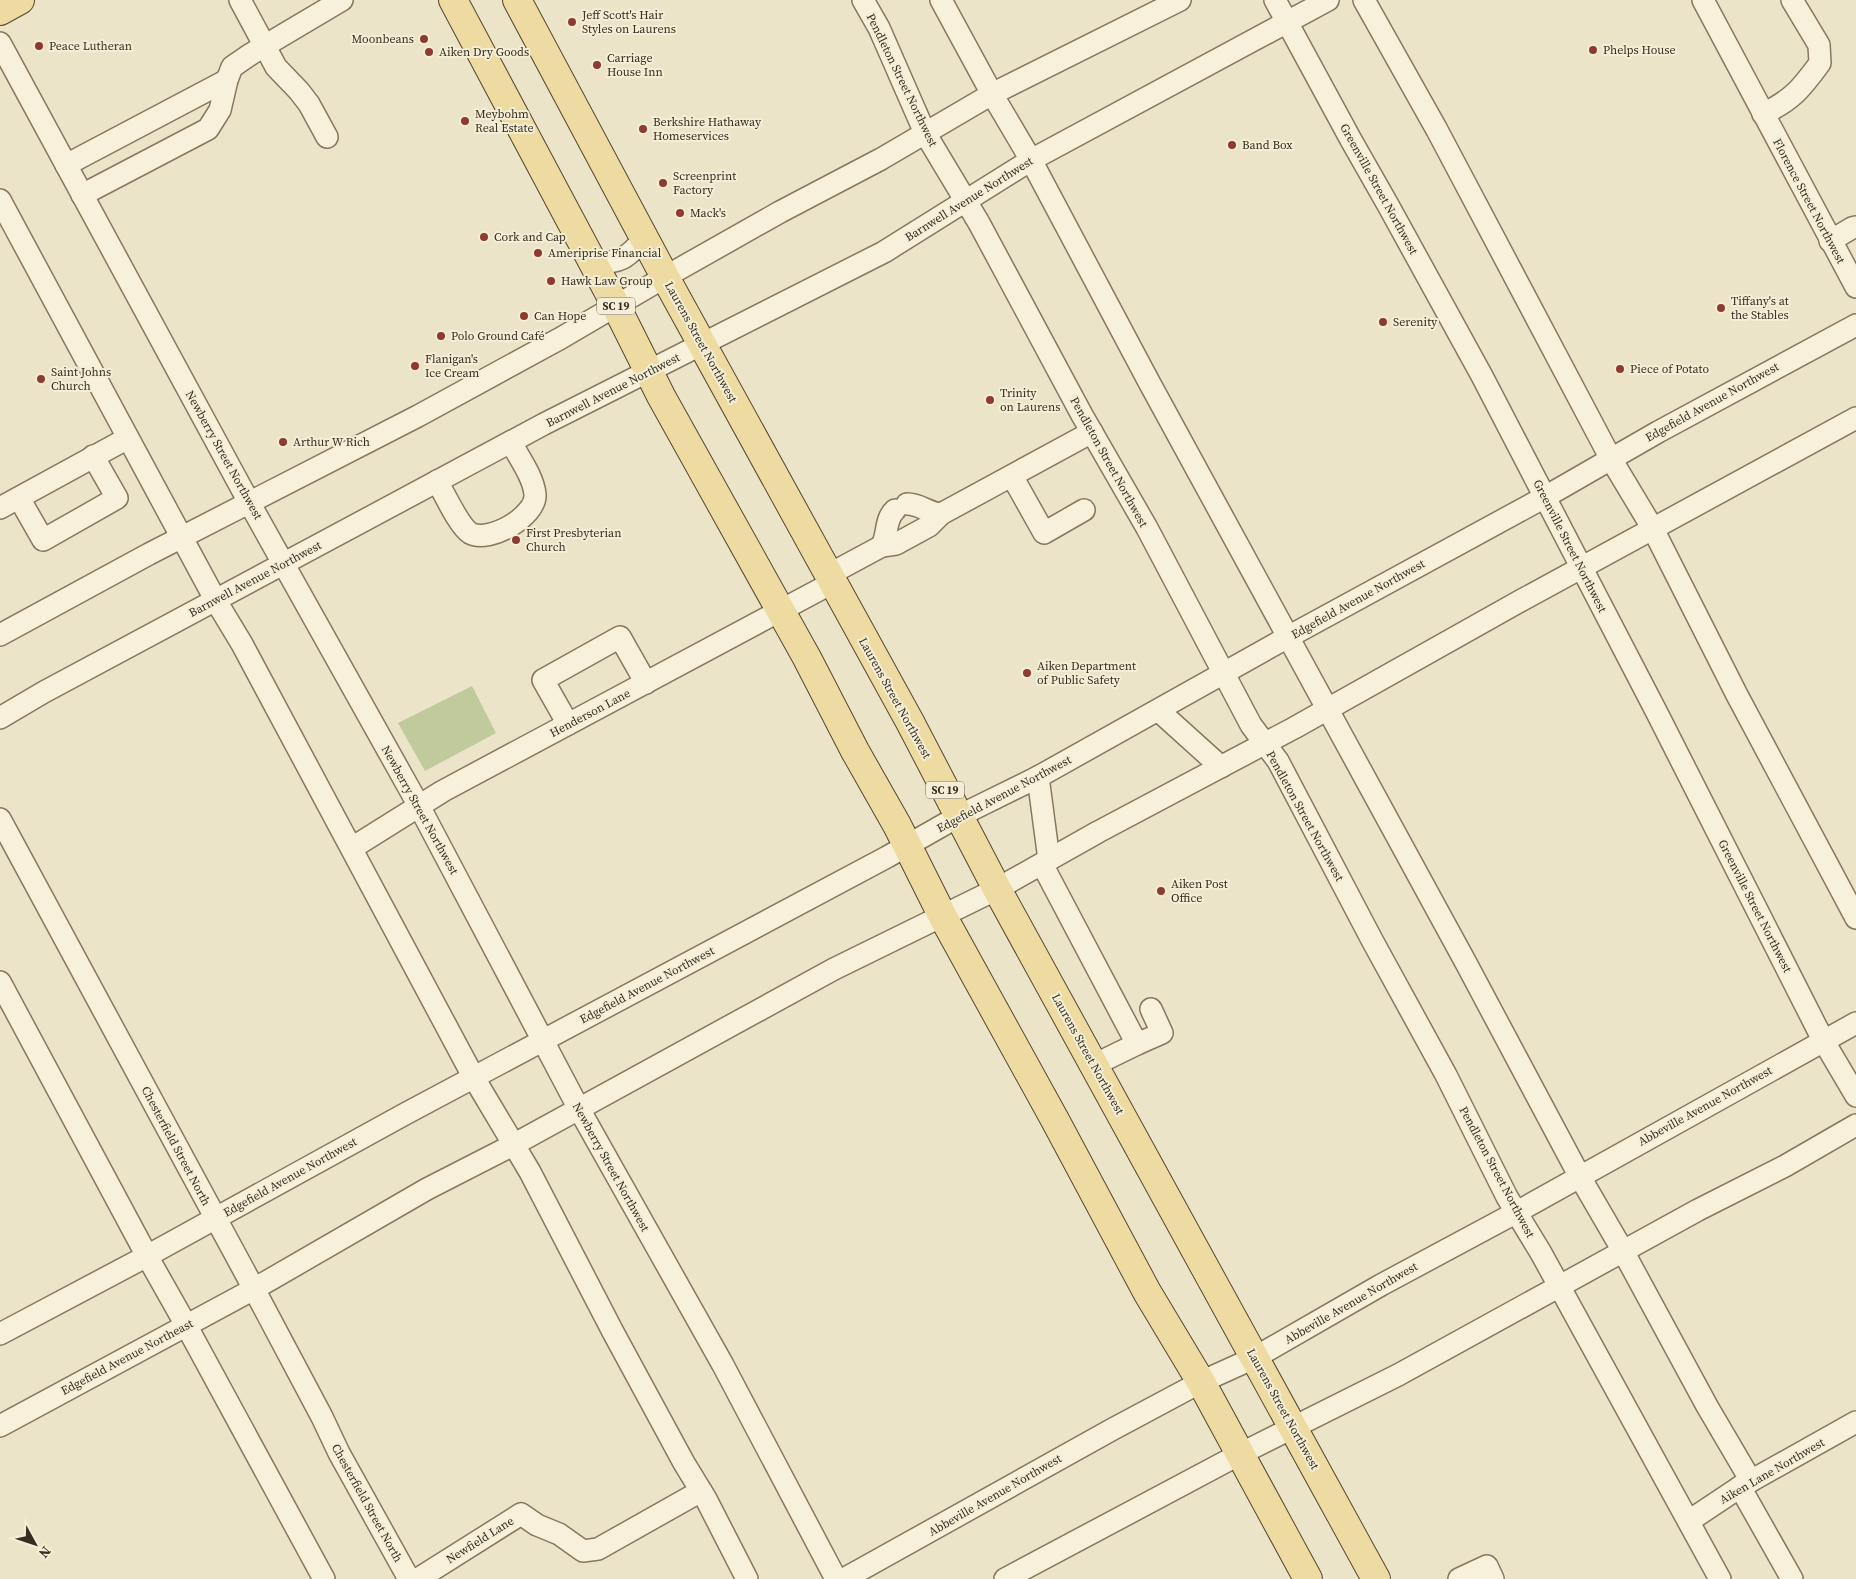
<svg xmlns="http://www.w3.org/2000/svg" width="1856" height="1579" font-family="'Source Serif 4',serif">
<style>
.green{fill:#c1ca9c}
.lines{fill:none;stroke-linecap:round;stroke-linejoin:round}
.minor-casing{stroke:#87775e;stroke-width:24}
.major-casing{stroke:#554531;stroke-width:30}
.minor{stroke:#f7f1db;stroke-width:21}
.major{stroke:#eddba2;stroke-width:28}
.poi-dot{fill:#933831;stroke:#f4eed7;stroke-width:2}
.labels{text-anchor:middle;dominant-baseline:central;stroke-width:4;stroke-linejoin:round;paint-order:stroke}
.shield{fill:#f4eed7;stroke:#706857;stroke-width:1}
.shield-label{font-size:11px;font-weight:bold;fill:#382e20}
.poi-label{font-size:12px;fill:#382e20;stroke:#f4eed7;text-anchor:start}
.street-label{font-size:12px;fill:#382e20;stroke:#f4eed7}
</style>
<rect width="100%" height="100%" fill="#ece4c8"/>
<!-- green -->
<polygon class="green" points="472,686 496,733 425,771 398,723"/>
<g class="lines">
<defs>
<g id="minor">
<polyline points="240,0 276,67 299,91 309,104 327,137"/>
<polyline points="863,0 879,28 925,133 979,223 1082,415 1147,528 1251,725 1278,761 1372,940 1446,1075 1507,1197 1541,1253 1720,1579"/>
<polyline points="941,0 992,94 1031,160 1149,382 1466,963 1580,1177 1623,1251 1707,1406 1751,1481"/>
<polyline points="1275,0 1351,140 1388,205 1482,376 1656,711 1823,1040 1856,1096"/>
<polyline points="1364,0 1437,130 1611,459 1653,529 1737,695 1856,918"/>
<polyline points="1703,0 1856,287"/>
<polyline points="0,43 250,504 419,806 579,1109 723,1365 836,1579"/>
<path d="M1763,114C1792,100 1801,89 1820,63L1819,45L1792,0"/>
<polyline points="66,165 227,80"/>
<polyline points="82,195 208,129 220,110 227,80 232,67 251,54 342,0"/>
<polyline points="0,200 216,601 242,644 474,1078 530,1172 613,1332 684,1463 706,1499 747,1579"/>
<polyline points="1830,241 1852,228 1856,227"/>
<path d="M594,264C622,261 625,260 644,239"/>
<polyline points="1012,476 1044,533 1084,510"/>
<path d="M437,481C444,493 459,526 470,533C489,544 537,516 535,494C533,476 519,458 511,442"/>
<polyline points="19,498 43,540 117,498 93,456"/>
<path d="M907,504C921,504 927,513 941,514"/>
<polyline points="0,508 128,438"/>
<path d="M882,546C888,534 885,519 895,510"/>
<polyline points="828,575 882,546 896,544 929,526 941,514 1092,432"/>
<polyline points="0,635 149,554 418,416 561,338 665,277 780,212 881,159 992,94 1180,0"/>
<polyline points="1159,711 1221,767"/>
<polyline points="0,718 44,692 544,424 884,252 1031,160 1328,0"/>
<polyline points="568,724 543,680 620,637 646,683"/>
<polyline points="1038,777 1049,860"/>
<polyline points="0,819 254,1289 322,1417 339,1453 409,1579"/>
<polyline points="352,848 443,791 832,583"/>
<polyline points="1042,864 1137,1044 1162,1033 1151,1009"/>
<polyline points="0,982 147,1256 186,1325 324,1579"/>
<polyline points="1094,1065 1137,1044"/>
<polyline points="0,1334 147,1256 405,1114 887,857 959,816 1038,777 1288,637 1545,497 1658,432 1856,325"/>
<polyline points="0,1426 254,1289 427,1189 513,1145 834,969 997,889 1098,832 1294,728 1522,600 1856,418"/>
<polyline points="1740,1487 1792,1579"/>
<polyline points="1689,1521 1740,1487 1856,1422"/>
<polyline points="418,1579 521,1514 537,1525 559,1534 583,1551 598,1549 701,1491"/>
<polyline points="844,1579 1113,1429 1201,1382 1254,1358 1381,1285 1517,1212 1856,1023"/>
<polyline points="1005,1579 1240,1454 1398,1375 1698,1210 1785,1166 1856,1125"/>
<polyline points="1459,1579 1487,1566 1493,1579"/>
</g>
<g id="major">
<polyline points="453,0 616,306 661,396 807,658 855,751 897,825 943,917 1055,1120 1147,1292 1201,1382 1308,1579"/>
<polyline points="517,0 665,277 910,722 997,889 1376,1579"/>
<polyline points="0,11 20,0"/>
</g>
</defs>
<!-- minor casing -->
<use href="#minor" class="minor-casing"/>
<!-- major casing -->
<use href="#major" class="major-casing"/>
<!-- minor -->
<use href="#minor" class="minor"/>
<!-- major -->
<use href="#major" class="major"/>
</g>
<!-- markers -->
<g class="poi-dot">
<circle cx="572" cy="22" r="5"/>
<circle cx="424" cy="39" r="5"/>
<circle cx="39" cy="46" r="5"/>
<circle cx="1593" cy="50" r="5"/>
<circle cx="429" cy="52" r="5"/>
<circle cx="597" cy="65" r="5"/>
<circle cx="465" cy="121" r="5"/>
<circle cx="643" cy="129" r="5"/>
<circle cx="1232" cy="145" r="5"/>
<circle cx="663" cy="183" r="5"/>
<circle cx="680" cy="213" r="5"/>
<circle cx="484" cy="237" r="5"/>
<circle cx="538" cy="253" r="5"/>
<circle cx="551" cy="281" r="5"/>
<circle cx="1721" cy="308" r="5"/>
<circle cx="524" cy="316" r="5"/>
<circle cx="1383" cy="322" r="5"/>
<circle cx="441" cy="336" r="5"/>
<circle cx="415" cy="366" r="5"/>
<circle cx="1620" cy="369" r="5"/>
<circle cx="41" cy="379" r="5"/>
<circle cx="990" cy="400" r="5"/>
<circle cx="283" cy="442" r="5"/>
<circle cx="516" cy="540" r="5"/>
<circle cx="1027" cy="673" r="5"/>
<circle cx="1161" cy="891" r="5"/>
</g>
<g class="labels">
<!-- shield labels -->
<g class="shield">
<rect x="597" y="297.5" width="38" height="17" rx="4"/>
<rect x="926" y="781.5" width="38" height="17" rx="4"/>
</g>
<g class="shield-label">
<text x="616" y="306">SC 19</text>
<text x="945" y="790">SC 19</text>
</g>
<!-- poi labels -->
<g class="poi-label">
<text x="582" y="15">Jeff Scott's Hair<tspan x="582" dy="14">Styles on Laurens</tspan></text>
<text x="414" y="39" text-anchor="end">Moonbeans</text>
<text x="49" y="46">Peace Lutheran</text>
<text x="1603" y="50">Phelps House</text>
<text x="439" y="52">Aiken Dry Goods</text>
<text x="607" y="58">Carriage<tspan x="607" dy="14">House Inn</tspan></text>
<text x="475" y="114">Meybohm<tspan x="475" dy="14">Real Estate</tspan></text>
<text x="653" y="122">Berkshire Hathaway<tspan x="653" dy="14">Homeservices</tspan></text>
<text x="1242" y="145">Band Box</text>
<text x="673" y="176">Screenprint<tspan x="673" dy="14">Factory</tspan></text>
<text x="690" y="213">Mack's</text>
<text x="494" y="237">Cork and Cap</text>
<text x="548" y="253">Ameriprise Financial</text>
<text x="561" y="281">Hawk Law Group</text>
<text x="1731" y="301">Tiffany's at<tspan x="1731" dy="14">the Stables</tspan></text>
<text x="534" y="316">Can Hope</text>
<text x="1393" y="322">Serenity</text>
<text x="451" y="336">Polo Ground Café</text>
<text x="425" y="359">Flanigan's<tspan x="425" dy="14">Ice Cream</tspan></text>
<text x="1630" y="369">Piece of Potato</text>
<text x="51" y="372">Saint Johns<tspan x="51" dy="14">Church</tspan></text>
<text x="1000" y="393">Trinity<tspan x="1000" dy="14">on Laurens</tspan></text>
<text x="293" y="442">Arthur W Rich</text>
<text x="526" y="533">First Presbyterian<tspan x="526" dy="14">Church</tspan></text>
<text x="1037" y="666">Aiken Department<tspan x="1037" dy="14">of Public Safety</tspan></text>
<text x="1171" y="884">Aiken Post<tspan x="1171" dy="14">Office</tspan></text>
</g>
<!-- street labels -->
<g class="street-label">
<text transform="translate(902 80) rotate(64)">Pendleton Street Northwest</text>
<text transform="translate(1379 189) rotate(61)">Greenville Street Northwest</text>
<text transform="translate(969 199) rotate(-32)">Barnwell Avenue Northwest</text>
<text transform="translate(1809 201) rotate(62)">Florence Street Northwest</text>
<text transform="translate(701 342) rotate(61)">Laurens Street Northwest</text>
<text transform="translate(613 390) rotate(-27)">Barnwell Avenue Northwest</text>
<text transform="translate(1712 402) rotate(-29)">Edgefield Avenue Northwest</text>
<text transform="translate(224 455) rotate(61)">Newberry Street Northwest</text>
<text transform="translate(1109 462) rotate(61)">Pendleton Street Northwest</text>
<text transform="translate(1570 546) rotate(63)">Greenville Street Northwest</text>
<text transform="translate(255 579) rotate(-28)">Barnwell Avenue Northwest</text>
<text transform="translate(1358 599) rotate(-29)">Edgefield Avenue Northwest</text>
<text transform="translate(895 698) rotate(61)">Laurens Street Northwest</text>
<text transform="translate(590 713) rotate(-28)">Henderson Lane</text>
<text transform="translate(1004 794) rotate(-28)">Edgefield Avenue Northwest</text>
<text transform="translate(420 810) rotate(61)">Newberry Street Northwest</text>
<text transform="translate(1305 816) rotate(61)">Pendleton Street Northwest</text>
<text transform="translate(1755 906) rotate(63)">Greenville Street Northwest</text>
<text transform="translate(647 985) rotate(-28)">Edgefield Avenue Northwest</text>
<text transform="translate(1088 1054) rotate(61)">Laurens Street Northwest</text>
<text transform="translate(1705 1106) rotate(-29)">Abbeville Avenue Northwest</text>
<text transform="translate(176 1146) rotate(62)">Chesterfield Street North</text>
<text transform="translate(611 1167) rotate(61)">Newberry Street Northwest</text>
<text transform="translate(1497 1172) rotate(62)">Pendleton Street Northwest</text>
<text transform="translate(290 1177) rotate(-29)">Edgefield Avenue Northwest</text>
<text transform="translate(1351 1303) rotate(-30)">Abbeville Avenue Northwest</text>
<text transform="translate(127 1357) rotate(-28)">Edgefield Avenue Northeast</text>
<text transform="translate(1283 1409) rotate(61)">Laurens Street Northwest</text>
<text transform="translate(1772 1471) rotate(-30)">Aiken Lane Northwest</text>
<text transform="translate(995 1495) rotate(-30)">Abbeville Avenue Northwest</text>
<text transform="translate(367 1503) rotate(61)">Chesterfield Street North</text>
<text transform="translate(480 1540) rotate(-32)">Newfield Lane</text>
</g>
</g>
<!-- north arrow -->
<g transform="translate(35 1544) rotate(130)" stroke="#f4eed7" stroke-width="4" paint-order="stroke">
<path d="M0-4L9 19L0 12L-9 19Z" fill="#382e20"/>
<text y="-8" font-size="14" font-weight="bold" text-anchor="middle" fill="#382e20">N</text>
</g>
</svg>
